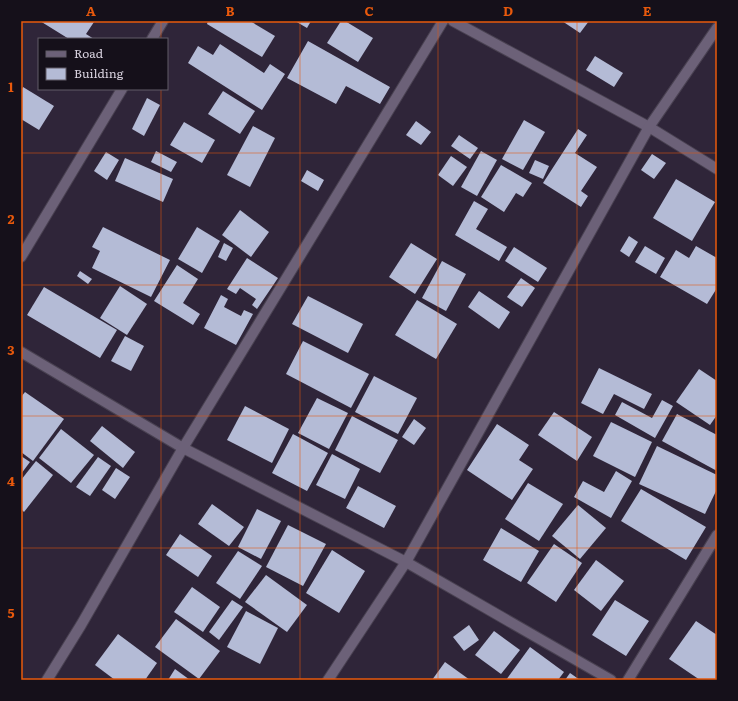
<svg xmlns="http://www.w3.org/2000/svg" width="738" height="701" font-family="Literata,serif">
<style>
.building{fill:#b4bbd6}
.lines{fill:none;stroke-linecap:round;stroke-linejoin:round}
.minor-casing{stroke:#494151;stroke-width:12}
.minor{stroke:#6c6178;stroke-width:10}
.grid{fill:none;stroke:#e8590c;stroke-width:1;stroke-opacity:0.55}
.neatline{fill:none;stroke:#e8590c;stroke-width:1.5}
.grid-label{font-size:13px;text-anchor:middle;font-weight:bold;fill:#e8590c}
</style>
<rect width="100%" height="100%" fill="#2f2539"/>
<!-- building -->
<g class="building">
<polygon points="40,21 92,21 94,22 86,34 94,39 69,39"/>
<polygon points="208,21 250,21 275,36 262,57 207,24"/>
<polygon points="295,21 311,21 307,28"/>
<polygon points="341,21 345,21 373,38 358,62 327,43"/>
<polygon points="562,21 589,21 580,33"/>
<polygon points="308,41 390,87 380,104 346,86 336,104 287,78"/>
<polygon points="220,44 264,73 270,64 285,74 262,110 188,63 198,46 213,55"/>
<polygon points="595,56 623,73 614,87 586,70"/>
<polygon points="23,87 54,106 39,130 21,119 21,91"/>
<polygon points="223,91 255,111 240,134 208,114"/>
<polygon points="147,98 160,105 144,136 132,129"/>
<polygon points="524,120 545,132 523,170 502,159"/>
<polygon points="416,121 431,132 421,145 406,135"/>
<polygon points="184,122 215,140 202,163 170,145"/>
<polygon points="253,126 275,138 250,187 227,175"/>
<polygon points="578,129 587,135 575,153 597,167 581,191 588,196 581,207 543,183"/>
<polygon points="459,135 478,148 470,159 451,146"/>
<polygon points="156,151 177,162 171,172 151,162"/>
<polygon points="481,151 497,160 477,196 461,187"/>
<polygon points="106,152 119,160 107,180 94,171"/>
<polygon points="652,154 666,163 654,179 641,170"/>
<polygon points="451,156 467,167 453,186 438,175"/>
<polygon points="125,158 173,179 163,202 115,181"/>
<polygon points="535,160 549,166 543,179 529,173"/>
<polygon points="501,165 532,183 523,197 516,193 504,212 481,197"/>
<polygon points="307,170 324,180 318,191 301,181"/>
<polygon points="676,179 715,202 692,241 653,218"/>
<polygon points="474,201 488,209 476,229 507,247 499,261 455,235"/>
<polygon points="240,210 269,232 251,257 222,235"/>
<polygon points="103,227 170,260 151,297 92,268 100,251 92,247"/>
<polygon points="197,227 220,241 202,273 178,259"/>
<polygon points="629,236 638,242 629,257 620,251"/>
<polygon points="224,243 233,248 226,261 218,257"/>
<polygon points="411,243 437,259 415,294 389,277"/>
<polygon points="645,246 665,258 656,274 635,262"/>
<polygon points="696,246 717,258 717,288 707,304 660,277 676,250 689,258"/>
<polygon points="514,247 547,268 538,282 505,261"/>
<polygon points="247,258 278,278 257,309 252,305 256,299 240,288 236,294 227,289"/>
<polygon points="442,261 466,274 446,311 422,298"/>
<polygon points="177,265 198,279 183,303 200,314 193,325 154,301"/>
<polygon points="80,271 92,279 88,284 77,276"/>
<polygon points="521,278 535,288 522,307 507,297"/>
<polygon points="120,286 147,304 127,335 100,318"/>
<polygon points="44,287 117,330 100,358 27,315"/>
<polygon points="479,291 510,312 499,329 468,307"/>
<polygon points="221,295 228,299 224,307 241,316 244,310 253,314 236,345 204,328"/>
<polygon points="308,296 363,324 348,353 292,324"/>
<polygon points="417,300 457,324 436,359 395,335"/>
<polygon points="125,336 144,346 131,371 111,361"/>
<polygon points="303,341 369,374 351,408 286,374"/>
<polygon points="599,368 652,394 644,409 614,394 603,414 581,403"/>
<polygon points="699,369 717,381 717,415 710,425 676,402"/>
<polygon points="374,376 417,398 398,434 355,412"/>
<polygon points="25,392 64,419 33,461 21,452 21,397"/>
<polygon points="317,398 348,413 329,449 298,433"/>
<polygon points="662,400 673,406 655,438 615,415 622,402 652,418"/>
<polygon points="245,406 289,429 272,463 227,440"/>
<polygon points="554,412 592,437 577,461 538,435"/>
<polygon points="677,414 717,435 717,471 662,441"/>
<polygon points="352,416 398,440 380,473 335,450"/>
<polygon points="414,419 426,428 414,445 402,437"/>
<polygon points="611,422 652,442 635,477 593,456"/>
<polygon points="497,424 529,445 519,460 533,469 512,500 467,470"/>
<polygon points="102,426 135,452 123,468 90,441"/>
<polygon points="61,429 94,455 71,483 39,458"/>
<polygon points="293,434 328,453 307,491 272,473"/>
<polygon points="657,446 717,475 717,489 705,514 639,484"/>
<polygon points="332,454 360,469 345,499 316,485"/>
<polygon points="21,456 30,462 21,474"/>
<polygon points="98,457 111,466 90,496 76,487"/>
<polygon points="36,461 53,475 24,512 21,509 21,480"/>
<polygon points="116,468 130,477 115,499 102,490"/>
<polygon points="616,471 632,481 611,518 574,497 583,481 604,492"/>
<polygon points="528,483 563,504 539,541 505,519"/>
<polygon points="358,486 396,506 384,528 346,508"/>
<polygon points="641,489 706,527 686,560 621,521"/>
<polygon points="212,504 244,527 229,546 198,524"/>
<polygon points="578,505 606,528 580,559 552,536"/>
<polygon points="257,509 281,521 261,559 238,547"/>
<polygon points="288,525 326,544 303,586 266,567"/>
<polygon points="501,528 539,551 521,582 483,560"/>
<polygon points="180,534 212,556 198,577 166,555"/>
<polygon points="554,544 582,563 556,602 527,583"/>
<polygon points="332,550 365,571 339,613 306,593"/>
<polygon points="238,551 262,566 240,599 216,583"/>
<polygon points="596,560 624,581 601,611 574,590"/>
<polygon points="266,575 307,605 287,632 245,602"/>
<polygon points="192,587 220,607 203,632 174,612"/>
<polygon points="232,600 243,607 219,640 209,632"/>
<polygon points="615,600 649,621 626,656 592,635"/>
<polygon points="246,611 278,628 260,664 227,647"/>
<polygon points="176,619 220,651 199,679 155,647"/>
<polygon points="696,621 717,635 717,680 700,680 669,659"/>
<polygon points="469,625 479,640 464,651 453,637"/>
<polygon points="494,631 520,650 501,674 475,655"/>
<polygon points="118,634 157,663 145,680 115,680 95,665"/>
<polygon points="530,647 564,672 558,680 506,680"/>
<polygon points="445,662 470,680 432,680"/>
<polygon points="175,669 190,680 168,680"/>
<polygon points="570,673 580,680 565,680"/>
</g>
<g class="lines">
<defs>
<g id="minor">
<polyline points="453,21 649,127 717,169"/>
<polyline points="152,39 163,21"/>
<polyline points="21,257 122,89"/>
<polyline points="21,352 183,448 406,562 611,680"/>
<polyline points="47,680 81,625 183,448 443,21"/>
<polyline points="328,680 406,562 649,127 717,28"/>
<polyline points="628,680 717,535"/>
</g>
</defs>
<!-- minor casing -->
<use href="#minor" class="minor-casing"/>
<!-- minor -->
<use href="#minor" class="minor"/>
</g>
<!-- grid -->
<path class="grid" d="M161,21V39M300,21V680M438,21V680M577,21V680M161,89V680M21,153H717M21,285H717M21,416H717M21,548H717"/>
<!-- border -->
<rect width="738" height="701" fill="none" stroke="#15101a" stroke-width="44"/>
<!-- legend -->
<rect x="38" y="38" width="130" height="52" fill="#15101a" stroke="#635d68"/>
<rect x="46" y="51" width="20" height="6" fill="#6c6178" stroke="#635d68"/>
<text x="74" y="58" font-size="12" fill="#d7d1de">Road</text>
<rect x="46" y="68" width="20" height="12" fill="#b4bbd6" stroke="#635d68"/>
<text x="74" y="78" font-size="12" fill="#d7d1de">Building</text>
<rect x="22" y="22" width="694" height="657" class="neatline"/>
<g class="grid-label">
<text x="91" y="16">A</text>
<text x="230" y="16">B</text>
<text x="369" y="16">C</text>
<text x="508" y="16">D</text>
<text x="647" y="16">E</text>
<text x="11" y="92">1</text>
<text x="11" y="224">2</text>
<text x="11" y="355">3</text>
<text x="11" y="486">4</text>
<text x="11" y="618">5</text>
</g>
</svg>
